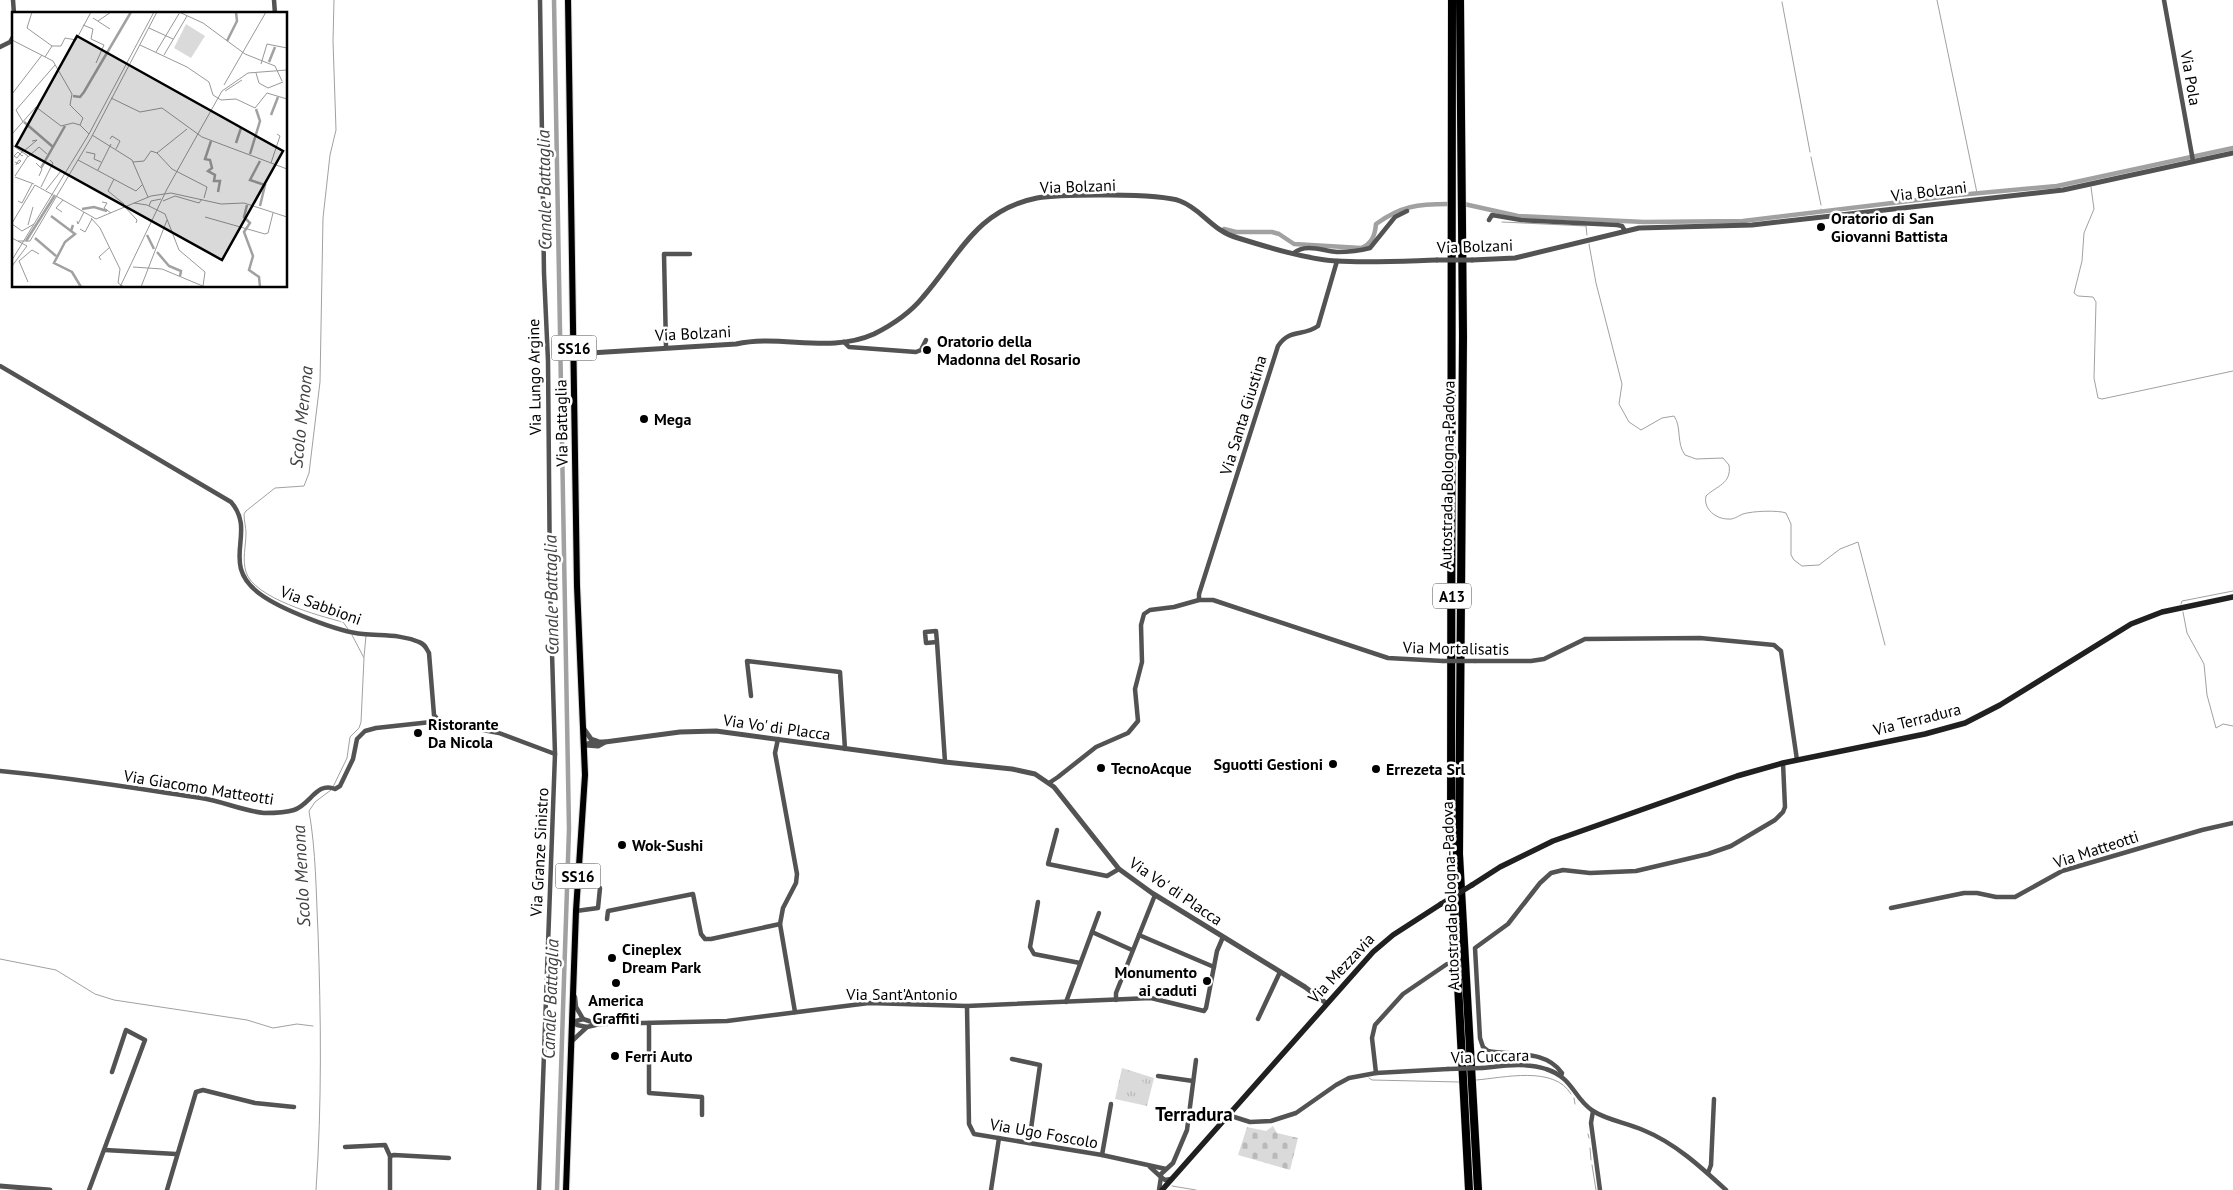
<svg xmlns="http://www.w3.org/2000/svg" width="2233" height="1190" font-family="'PT Sans',sans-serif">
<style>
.grass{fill:url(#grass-tufts)}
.cemetery{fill:url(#cemetery-stones)}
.pitch{fill:#dadada}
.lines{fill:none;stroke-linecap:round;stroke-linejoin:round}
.stream{stroke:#a1a1a1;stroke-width:1}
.canal{stroke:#a1a1a1;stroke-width:4.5}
.primary-casing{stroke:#dbdbdb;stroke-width:8}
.motorway-casing{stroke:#dbdbdb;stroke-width:9}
.minor{stroke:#535353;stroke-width:4.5}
.tertiary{stroke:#535353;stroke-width:5}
.secondary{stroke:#202020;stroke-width:5.5}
.primary{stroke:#000;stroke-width:6}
.motorway{stroke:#000;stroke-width:8}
.minor-bridge{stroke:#535353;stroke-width:4.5}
.tertiary-bridge{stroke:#535353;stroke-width:5}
.secondary-bridge{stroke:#202020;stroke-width:5.5}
.poi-dot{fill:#000;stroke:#fff;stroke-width:2}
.labels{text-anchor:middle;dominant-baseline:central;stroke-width:5;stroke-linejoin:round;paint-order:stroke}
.shield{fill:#fff;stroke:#4c4c4c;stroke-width:1}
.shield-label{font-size:15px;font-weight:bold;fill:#000}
.street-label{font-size:16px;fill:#000;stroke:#fff}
.poi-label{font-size:16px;font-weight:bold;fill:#000;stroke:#fff;text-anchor:start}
.water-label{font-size:18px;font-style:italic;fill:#424242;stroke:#fff}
.quarter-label{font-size:19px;font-weight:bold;fill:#000;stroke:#fff}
.inset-river{fill:none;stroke:#a1a1a1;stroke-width:2.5}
.inset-road{fill:none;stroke:#999;stroke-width:1}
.view{fill:#000;fill-opacity:0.15;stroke:#000;stroke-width:2.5}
.inset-edge{fill:none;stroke:#000;stroke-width:2.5}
</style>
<defs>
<pattern id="grass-tufts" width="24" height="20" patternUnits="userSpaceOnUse" patternTransform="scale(1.25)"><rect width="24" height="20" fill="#dadada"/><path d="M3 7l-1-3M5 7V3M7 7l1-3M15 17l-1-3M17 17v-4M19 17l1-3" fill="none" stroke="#b9b9b9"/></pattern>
<pattern id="cemetery-stones" width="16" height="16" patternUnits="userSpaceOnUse" patternTransform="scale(1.25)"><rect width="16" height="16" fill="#dadada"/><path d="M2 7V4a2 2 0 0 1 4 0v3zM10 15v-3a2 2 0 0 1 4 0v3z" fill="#b9b9b9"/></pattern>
</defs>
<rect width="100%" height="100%" fill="#fff"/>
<!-- grass -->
<polygon class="grass" points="1122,1068 1154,1078 1147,1106 1115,1099"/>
<!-- cemetery -->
<polygon class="cemetery" points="1273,1126 1277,1133 1298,1138 1290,1170 1238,1155 1247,1127 1266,1131"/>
<!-- pitch -->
<polygon class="pitch" points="1122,1075 1144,1082 1140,1094 1118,1087"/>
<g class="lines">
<!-- stream -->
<g class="stream">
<path d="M334,0L333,41L336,130L330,155L323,218L320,382L309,473L304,486L275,488L246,511L244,514C244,521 246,527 246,533C246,546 242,559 246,572C254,598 319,616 343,622L348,629"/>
<polyline points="1937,0 1977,193"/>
<polyline points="1782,2 1810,152"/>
<polyline points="1811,157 1821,205"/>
<polyline points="2091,187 2094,209 2084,233 2082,261 2074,293 2078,296 2093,297 2096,302 2094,378 2098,398 2102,399 2233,371"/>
<polyline points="1821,209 1822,212"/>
<polyline points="1502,222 1586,226 1587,235"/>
<path d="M1589,244L1596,283L1622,384L1619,404L1629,422L1641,430L1662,418L1674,416C1682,427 1676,443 1685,455L1696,459L1723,458L1729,465C1732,484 1716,486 1706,496C1703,509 1716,519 1728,519C1733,520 1738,516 1743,514C1752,511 1778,510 1786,513L1791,524V555L1794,560L1802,566L1819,565L1840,549L1858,542L1885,645"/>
<polyline points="2181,604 2182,601 2233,591"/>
<polyline points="2183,612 2187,633 2204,664 2207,695 2216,728 2223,724 2233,726"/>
<polyline points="364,657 366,636"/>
<polyline points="333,787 347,758 350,737 359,728 361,722 364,658 352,635"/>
<polyline points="0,959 56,970 95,994 114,1000 247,1020 273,1028 297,1024 313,1026"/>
<polyline points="1369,1078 1372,1080 1459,1082"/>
<path d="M1476,1080C1503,1078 1554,1065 1571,1094"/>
<polyline points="1574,1098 1575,1104"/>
<polyline points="1588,1134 1589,1138"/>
<polyline points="1590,1148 1591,1160"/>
<polyline points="1592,1165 1596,1190"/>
<polyline points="1172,1186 1196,1190"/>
<path d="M316,1190C322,1104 321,1018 318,932C316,892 316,851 309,811L315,802L331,790"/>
</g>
<!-- canal -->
<g class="canal">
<polyline points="554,0 569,829 557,1190"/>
<polyline points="1464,204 1518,216 1644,222 1743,221 1959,195 2057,186 2233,148"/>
<path d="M1224,229L1236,232H1272L1279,234L1294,244L1361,248C1372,244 1375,235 1376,224C1401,206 1418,204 1448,204"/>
</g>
<defs>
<polyline id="primary" points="566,1190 576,911 585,775 577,586 568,0"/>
<g id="motorway">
<polyline points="1452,0 1451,854 1469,1190"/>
<polyline points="1460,0 1463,336 1459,854 1478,1190"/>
</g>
</defs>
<!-- primary casing -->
<use href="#primary" class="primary-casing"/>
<!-- motorway casing -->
<use href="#motorway" class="motorway-casing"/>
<!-- minor -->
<g class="minor">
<polyline points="13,0 14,14"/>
<polyline points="274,0 275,14"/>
<polyline points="2164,0 2193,161"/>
<polyline points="0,47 10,42 14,35"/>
<polyline points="1489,220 1492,215 1521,220 1617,225 1622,226 1625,231"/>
<path d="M1294,253C1305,243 1324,251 1337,252C1348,252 1359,251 1370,248L1395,217L1407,211"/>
<polyline points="844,342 849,347 916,352 921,350 926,340"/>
<polyline points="666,347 664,254 690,254"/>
<path d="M0,366L231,502C258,533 218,563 260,594C280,609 338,632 363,634C382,636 400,634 419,642C425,644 426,648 429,653L434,715L440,722L499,733L555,754"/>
<path d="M1199,600V594L1278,346C1290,328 1303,337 1318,326L1337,261"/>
<polyline points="937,642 926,643 925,632 936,631 937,642 945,762"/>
<polyline points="1475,661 1531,661 1544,659 1585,639 1700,638 1774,645 1781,651 1797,760"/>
<polyline points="751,696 747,661 840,672 845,749"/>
<polyline points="778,739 775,753 797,874 796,883 783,908 780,924 795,1012"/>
<path d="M0,771C67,777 134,788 201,798C222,801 243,811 264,813C274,813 285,813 294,810C310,805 317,781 335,789L340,786L353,759L357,739L365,731L376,728L431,722L436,719"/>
<polyline points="1049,783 1058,777 1096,747 1128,733 1138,721 1135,689 1142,662 1141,625 1144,614 1150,610 1174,607 1199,600 1213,600 1388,658 1443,661"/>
<polyline points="1057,830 1048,864 1107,876 1119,869"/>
<polyline points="1038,902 1030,947 1034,954 1080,963"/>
<polyline points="1891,908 1964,893 1977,893 1996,897 2015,897 2062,871 2202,830 2233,823"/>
<polyline points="576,911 598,908 600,888"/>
<polyline points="607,919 608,911 693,894 701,934 705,939 711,939 780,924"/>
<polyline points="1092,932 1099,913"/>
<polyline points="1139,935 1214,967"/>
<polyline points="575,997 576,1007 583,1019"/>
<polyline points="1116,1000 1116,993 1155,895"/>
<polyline points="1066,1002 1092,932 1132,950"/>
<polyline points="967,1006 969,1124 974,1134 1102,1155 1166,1169"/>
<polyline points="1258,1019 1280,972"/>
<polyline points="573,1022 583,1019 598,1024"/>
<polyline points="573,1022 577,1025 587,1027"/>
<polyline points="649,1023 649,1093 702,1097 702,1115"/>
<polyline points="572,1041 587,1027 600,1024 727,1021 869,1003 967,1006 1151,998 1204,1011 1206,1008 1217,951 1223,937"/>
<polyline points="1012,1059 1040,1065 1029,1143"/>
<path d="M1482,1068C1502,1066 1526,1062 1546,1069C1574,1078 1573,1098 1593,1111C1607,1120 1627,1123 1643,1130C1675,1143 1701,1167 1726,1190"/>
<polyline points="1376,1073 1372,1038 1375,1025 1403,994 1447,964"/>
<polyline points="1158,1076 1193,1081"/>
<path d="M1561,1076L1562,1073C1545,1049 1513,1056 1488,1051L1483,1047L1480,1038L1475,948L1508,924L1540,883L1551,873L1563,870L1590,873L1636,871L1708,854L1731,846L1775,820L1783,812L1785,807L1783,763"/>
<polyline points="1593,1111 1591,1123 1600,1190"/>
<polyline points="1228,1115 1250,1122 1271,1121 1296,1113 1336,1085 1349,1078 1376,1073 1448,1069"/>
<polyline points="1189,1117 1223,1120"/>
<polyline points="345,1147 385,1145 390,1156 390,1190"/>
<polyline points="105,1150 176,1154"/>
<polyline points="1102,1155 1111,1104"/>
<polyline points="390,1156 394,1155 449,1158"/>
<polyline points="1150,1167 1161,1177 1159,1190"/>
<polyline points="1708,1173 1711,1165 1714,1099"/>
<polyline points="1171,1179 1165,1180 1161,1177 1161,1174 1173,1163 1187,1130 1196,1060"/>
<polyline points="89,1190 145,1040 126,1030 112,1072"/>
<polyline points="167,1190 196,1092 203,1090 255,1103 294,1107"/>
<polyline points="539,1190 555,754 550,585 548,361 544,273 540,0"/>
<polyline points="991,1190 999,1138"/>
</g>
<!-- tertiary -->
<g class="tertiary">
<polyline points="1472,260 1515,258 1639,228 1752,225 2063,190 2233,153"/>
<path d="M574,354L736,344C782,334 829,354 874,334C892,325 910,313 923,297C959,256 976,210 1037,198C1060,194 1160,193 1180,201C1202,209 1212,231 1238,238C1267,247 1306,259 1336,261C1370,263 1404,261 1437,260"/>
<polyline points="584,729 591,739 597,741"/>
<polyline points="584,745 593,742 605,742 680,732 716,731 945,762 1012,769 1035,774 1054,787 1119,869 1152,893 1305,987 1326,1003"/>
<polyline points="585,745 598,746 605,742"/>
<polyline points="0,1186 50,1190"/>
</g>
<!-- secondary -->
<g class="secondary">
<polyline points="1472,885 1500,867 1553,841 1737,776 1783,763 1925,734 1965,723 2000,705 2131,624 2162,612 2233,597"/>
<polyline points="1162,1190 1373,952 1393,935 1441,904"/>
</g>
<!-- primary -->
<use href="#primary" class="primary"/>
<!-- motorway -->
<use href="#motorway" class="motorway"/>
<!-- minor-bridge -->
<g class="minor-bridge">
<polyline points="1443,661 1475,661"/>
<polyline points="1448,1069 1482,1068"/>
</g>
<!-- tertiary-bridge -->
<polyline class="tertiary-bridge" points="1437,260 1472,260"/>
<!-- secondary-bridge -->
<polyline class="secondary-bridge" points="1441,904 1472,885"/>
</g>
<!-- markers -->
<g class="poi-dot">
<circle cx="1821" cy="227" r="5"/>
<circle cx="927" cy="350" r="5"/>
<circle cx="644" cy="419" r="5"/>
<circle cx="418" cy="733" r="5"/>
<circle cx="1333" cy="764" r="5"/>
<circle cx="1101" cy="768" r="5"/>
<circle cx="1376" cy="769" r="5"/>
<circle cx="622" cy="845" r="5"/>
<circle cx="612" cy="958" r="5"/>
<circle cx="1207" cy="981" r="5"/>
<circle cx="616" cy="983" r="5"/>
<circle cx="615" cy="1056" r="5"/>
</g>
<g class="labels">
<!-- shield labels -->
<g class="shield">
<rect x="551.5" y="335.5" width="45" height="25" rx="4"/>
<rect x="1433" y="583.5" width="38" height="25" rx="4"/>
<rect x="555.5" y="863.5" width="45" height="25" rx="4"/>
</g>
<g class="shield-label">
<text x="574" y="348">SS16</text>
<text x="1452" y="596">A13</text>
<text x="578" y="876">SS16</text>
</g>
<!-- street labels -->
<g class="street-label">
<text transform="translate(2191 78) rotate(80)">Via Pola</text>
<text transform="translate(1078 186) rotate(-2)">Via Bolzani</text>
<text transform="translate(1929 191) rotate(-7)">Via Bolzani</text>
<text transform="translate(1475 246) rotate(-2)">Via Bolzani</text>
<text transform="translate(693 333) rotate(-3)">Via Bolzani</text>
<text transform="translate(534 377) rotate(-91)">Via Lungo Argine</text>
<text transform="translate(1243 415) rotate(-73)">Via Santa Giustina</text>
<text transform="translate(561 423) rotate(-91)">Via Battaglia</text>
<text transform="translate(1447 475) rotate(-89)">Autostrada Bologna-Padova</text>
<text transform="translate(321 605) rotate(20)">Via Sabbioni</text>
<text transform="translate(1456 648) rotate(1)">Via Mortalisatis</text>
<text transform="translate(1917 719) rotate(-14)">Via Terradura</text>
<text transform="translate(777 727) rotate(8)">Via Vo' di Placca</text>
<text transform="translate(199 787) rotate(9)">Via Giacomo Matteotti</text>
<text transform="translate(2096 849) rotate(-18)">Via Matteotti</text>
<text transform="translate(539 852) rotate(-87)">Via Granze Sinistro</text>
<text transform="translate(1176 891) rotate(34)">Via Vo' di Placca</text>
<text transform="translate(1450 896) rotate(-92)">Autostrada Bologna-Padova</text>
<text transform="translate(1341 968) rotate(-47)">Via Mezzavia</text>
<text x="902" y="994">Via Sant'Antonio</text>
<text transform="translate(1490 1056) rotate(-2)">Via Cuccara</text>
<text transform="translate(1044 1133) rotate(10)">Via Ugo Foscolo</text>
</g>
<!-- poi labels -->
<g class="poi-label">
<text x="1831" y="218">Oratorio di San<tspan x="1831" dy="18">Giovanni Battista</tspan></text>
<text x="937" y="341">Oratorio della<tspan x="937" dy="18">Madonna del Rosario</tspan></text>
<text x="654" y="419">Mega</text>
<text x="428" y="724">Ristorante<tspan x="428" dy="18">Da Nicola</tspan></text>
<text x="1323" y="764" text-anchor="end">Sguotti Gestioni</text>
<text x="1111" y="768">TecnoAcque</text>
<text x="1386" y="769">Errezeta Srl</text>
<text x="632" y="845">Wok-Sushi</text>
<text x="622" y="949">Cineplex<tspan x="622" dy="18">Dream Park</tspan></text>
<text x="1197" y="972" text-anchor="end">Monumento<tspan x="1197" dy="18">ai caduti</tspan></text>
<text x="616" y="1000" text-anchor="middle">America<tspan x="616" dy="18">Graffiti</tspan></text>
<text x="625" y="1056">Ferri Auto</text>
</g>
<!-- water labels -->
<g class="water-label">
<text transform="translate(544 190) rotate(-91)">Canale Battaglia</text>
<text transform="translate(301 417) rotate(-84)">Scolo Menona</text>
<text transform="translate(551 595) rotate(-91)">Canale Battaglia</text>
<text transform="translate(301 876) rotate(-93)">Scolo Menona</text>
<text transform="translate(550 999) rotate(-88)">Canale Battaglia</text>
</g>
<!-- quarter labels -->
<g class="quarter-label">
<text x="1194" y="1114">Terradura</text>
</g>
</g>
<!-- overview -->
<g transform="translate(12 12)">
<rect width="275" height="275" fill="#fff"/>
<path d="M174,12L193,24L179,46L162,36Z" fill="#dadada"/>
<path class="inset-river" d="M215,29L225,9L224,0M257,50L263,35M61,84L68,85L72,80L119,0M259,103L266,85M12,110L41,135M199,129L193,147L198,148L200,156L196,159L203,163L202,169H208L206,180M224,131L229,116M238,142L248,109L244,97M29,156L53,114M235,193L232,205L238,211L232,220L241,244L237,258L247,265L248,275M248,194L253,173L238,168L248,149M70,197L82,195L95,199M39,204L59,219L61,213M59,219L63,222L53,230L42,251L60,260L69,275M135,223L142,237M23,226L44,244M14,229L43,183M145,240L157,254L169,259L168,264"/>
<path class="inset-road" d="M20,0L15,16L40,34M167,0L191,11L233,42L263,54L270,69M81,6L98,17M86,9L99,0M71,13L81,17L79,27L92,33L84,51M137,16L161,27M0,28L41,49L60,82L58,93L71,106L68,113L77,122M128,33L175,55L197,70L201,83L209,88L224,87L243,96L255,81L275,87M144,40L168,0M152,43L175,4M33,45L40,34H49L53,26L64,28L79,0M249,52L255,32L275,36M244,61L247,71L256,76L271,70M212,73L254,0M213,79L230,68M0,82L30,43M99,86L128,100L150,96L190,125L275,157M11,110L4,98L43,53M0,122L24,95L49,114L61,111L68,113M80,123L120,148L136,185M98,127L100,124L108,129L104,137M0,133L16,144L3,164M12,139L25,128L20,129M74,140L83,142L82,147L89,150M145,141L175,117M11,143L10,144L6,140L2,144L5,146L8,142L11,139M16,145L27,135L35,142M66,148L124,179L130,173M3,150L5,151L6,152L9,149L7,148L5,151L4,153M121,150L132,149L139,139L145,141L160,157L195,175L192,186M24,151L30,157L27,164M259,151L268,124L265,122M86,158L99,132M3,165L22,172M102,167L96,179L112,192M23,173L41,183M29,175L41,151L38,148M34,178L49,159M44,184L84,207L139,184L159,181L209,192L232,191L275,205M6,189L10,191L20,172M151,189L163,184L187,191L190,187M90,190L95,191L92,196L99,201M122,191L135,193L153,202L167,238L193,260L191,274M112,194L125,208L124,211M137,194L139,189L149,187M50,200L44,196L51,188M193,205L253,222L256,221L261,201M79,206L88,216L108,257L106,271L112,275M65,209L66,212L72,200M0,211L23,173M0,212L10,219L22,212M16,213L21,195M68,217L73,220L80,207M0,226L15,234L0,254M6,229H18L79,126L145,0M0,248L77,122L142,0M89,248L87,245L98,235M121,255L150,257L193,275M16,270L7,249L20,238L27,242M108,275L155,177L210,79L236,61L275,58M129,275L155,208"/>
<path class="view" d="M65,24L271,139L210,248L4,134Z"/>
<rect width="275" height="275" class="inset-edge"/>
</g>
</svg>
